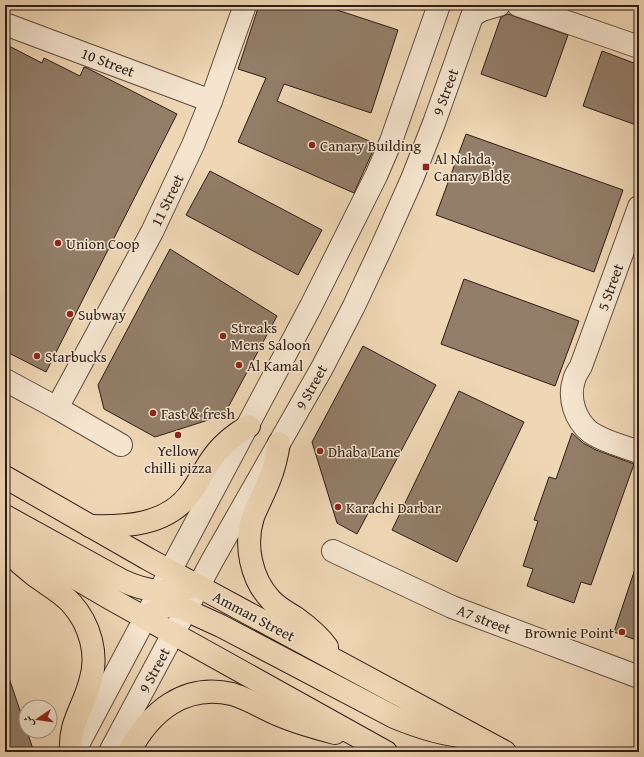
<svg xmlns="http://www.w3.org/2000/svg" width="644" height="757" font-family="'Gentium Book Plus',Amiri,serif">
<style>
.building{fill:#937e69;stroke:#2f1d16}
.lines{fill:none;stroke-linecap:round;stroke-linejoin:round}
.minor-casing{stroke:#5f4c3e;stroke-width:24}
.major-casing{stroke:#2f1d16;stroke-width:24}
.minor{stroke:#f5e5cf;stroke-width:22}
.major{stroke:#efd7b5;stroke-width:22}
.poi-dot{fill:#8f2418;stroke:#f5e5cf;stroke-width:1.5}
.labels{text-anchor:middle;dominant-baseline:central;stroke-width:3;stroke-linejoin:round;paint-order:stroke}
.street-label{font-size:15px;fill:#2f1d16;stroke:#f5e5cf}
.poi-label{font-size:15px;fill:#2f1d16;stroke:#f5e5cf;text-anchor:start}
</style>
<rect width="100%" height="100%" fill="#efd7b5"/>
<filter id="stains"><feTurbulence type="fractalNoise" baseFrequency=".005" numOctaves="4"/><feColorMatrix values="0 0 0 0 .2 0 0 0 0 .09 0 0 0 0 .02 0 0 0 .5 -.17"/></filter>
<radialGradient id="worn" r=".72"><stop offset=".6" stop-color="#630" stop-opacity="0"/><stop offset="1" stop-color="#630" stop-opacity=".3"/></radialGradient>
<!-- building -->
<g class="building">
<polygon points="259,5 322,5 398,30 371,113 284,84 277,101 376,144 354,193 238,142 266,78 238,69"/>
<polygon points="508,14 568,35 546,97 481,74 501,17"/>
<polygon points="5,44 42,63 44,58 80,76 84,67 87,68 177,114 46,372 5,351"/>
<polygon points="602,51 639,65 639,126 583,106"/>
<polygon points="466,134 623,190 594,272 436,215"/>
<polygon points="210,171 322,230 298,275 186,215"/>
<polygon points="170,249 277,316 224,415 155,437 104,409 98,385"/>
<polygon points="464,279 579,321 555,386 441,344"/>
<polygon points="363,346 436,385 357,534 337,523 312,442"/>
<polygon points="459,391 524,422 457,562 392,530"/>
<polygon points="572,433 583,443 596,450 634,464 591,585 581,582 574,603 527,586 533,569 523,566 538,521 534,520 549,477 556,479"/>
<polygon points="636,566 639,567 639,641 614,632"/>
<polygon points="5,675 8,675 34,752 5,752"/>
</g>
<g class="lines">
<defs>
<g id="minor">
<polyline points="518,5 639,47"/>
<polyline points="473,15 482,10 499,5"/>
<polyline points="5,24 211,101"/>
<path d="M639,207L581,366C579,370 575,375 574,380C568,398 575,420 590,432C604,442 623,446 639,452"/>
<polyline points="5,380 57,408 121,445"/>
<polyline points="57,408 152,232 193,145 211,101 245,5"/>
<polyline points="333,551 452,607 639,677"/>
<polyline points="74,752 311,306 376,176 391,141 439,5"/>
<polyline points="110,752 212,561 322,368 354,306 383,244 412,179 434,123 476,5"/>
</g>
<g id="major">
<path d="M279,443C277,455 275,466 270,478C265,492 258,504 253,517C244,545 251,579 271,600C278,608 287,612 296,618C307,626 319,636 327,647"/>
<polyline points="5,477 148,559 505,752"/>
<path d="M5,516L121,580C151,594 167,593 199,586"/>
<path d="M90,526C126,527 166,525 189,495C197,485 202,474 209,463C219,447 233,435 249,426"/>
<polyline points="5,537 111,599 386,752"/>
<path d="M5,549C14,558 24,567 34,575C46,584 61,592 71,603C90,624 99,655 90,682C83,709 69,722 71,752"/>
<path d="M146,618L153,612L161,608L169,606L178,607L186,610L221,626L394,717C418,727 442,735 469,737"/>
<path d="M129,752C150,712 184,683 232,694C249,699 264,709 279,715C297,723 316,728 335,733"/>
</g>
</defs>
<!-- minor casing -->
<use href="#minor" class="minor-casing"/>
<!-- major casing -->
<use href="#major" class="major-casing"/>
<!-- minor -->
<use href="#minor" class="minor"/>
<!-- major -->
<use href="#major" class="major"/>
</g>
<!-- markers -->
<g class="poi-dot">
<circle cx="312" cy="145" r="4"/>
<rect x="422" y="163" width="8" height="8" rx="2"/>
<circle cx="58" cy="243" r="4"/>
<circle cx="70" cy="314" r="4"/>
<circle cx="223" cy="336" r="4"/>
<circle cx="37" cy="356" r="4"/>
<circle cx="239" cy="365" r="4"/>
<circle cx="153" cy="413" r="4"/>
<circle cx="178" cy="435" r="4"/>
<circle cx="320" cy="451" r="4"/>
<circle cx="338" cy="507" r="4"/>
<circle cx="622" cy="632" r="4"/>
</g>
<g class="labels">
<!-- street labels -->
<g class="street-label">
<text transform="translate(108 62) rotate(21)">10 Street</text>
<text transform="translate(445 92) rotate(-70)">9 Street</text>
<text transform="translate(167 200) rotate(-64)">11 Street</text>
<text transform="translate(610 287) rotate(-70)">5 Street</text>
<text transform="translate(311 387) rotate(-61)">9 Street</text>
<text transform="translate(254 616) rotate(28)">Amman Street</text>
<text transform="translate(484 619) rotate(21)">A7 street</text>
<text transform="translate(154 670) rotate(-62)">9 Street</text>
</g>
<!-- poi labels -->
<g class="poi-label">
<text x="320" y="145">Canary Building</text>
<text x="434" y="158">Al Nahda,<tspan x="434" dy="17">Canary Bldg</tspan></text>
<text x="66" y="243">Union Coop</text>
<text x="78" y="314">Subway</text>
<text x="231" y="327">Streaks<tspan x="231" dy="17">Mens Saloon</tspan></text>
<text x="45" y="356">Starbucks</text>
<text x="247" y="365">Al Kamal</text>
<text x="161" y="413">Fast &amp; fresh</text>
<text x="178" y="450" text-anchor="middle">Yellow<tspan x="178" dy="17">chilli pizza</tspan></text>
<text x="328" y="451">Dhaba Lane</text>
<text x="346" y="507">Karachi Darbar</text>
<text x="614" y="632" text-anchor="end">Brownie Point</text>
</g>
</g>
<!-- margin -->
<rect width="644" height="757" fill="none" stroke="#efd7b5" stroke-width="20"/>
<rect x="6" y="6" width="632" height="745" fill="none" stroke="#2f1d16" stroke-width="2"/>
<rect x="10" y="10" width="624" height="737" fill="none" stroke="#2f1d16"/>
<!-- north arrow -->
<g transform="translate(38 719) rotate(257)"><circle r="19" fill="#f5e5cf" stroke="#a69585"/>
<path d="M0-3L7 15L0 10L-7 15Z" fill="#8f2418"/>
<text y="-6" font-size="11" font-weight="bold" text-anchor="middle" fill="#2f1d16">ش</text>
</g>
<rect width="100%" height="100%" filter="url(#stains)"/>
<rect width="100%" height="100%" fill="url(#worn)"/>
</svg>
